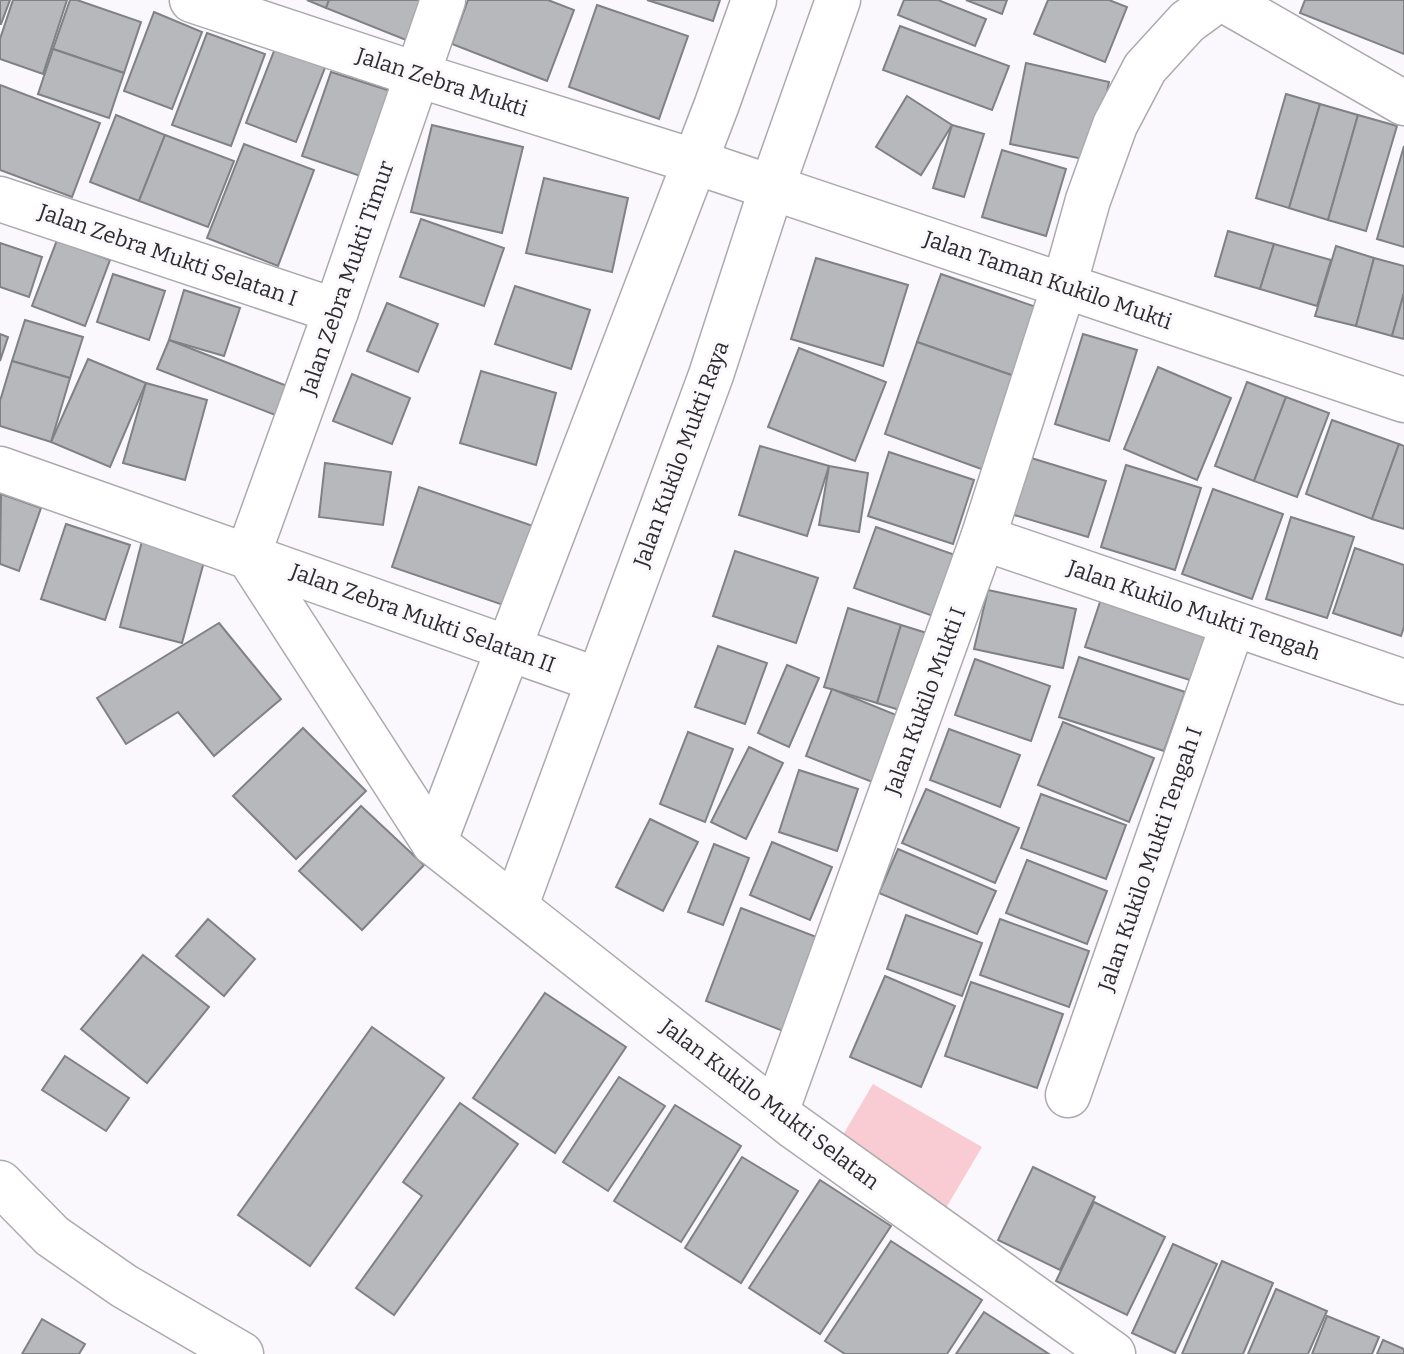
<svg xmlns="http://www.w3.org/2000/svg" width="1404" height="1354" font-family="Bitter,serif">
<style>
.green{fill:#f8ccd2}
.building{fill:#b7b8bb;stroke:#808184;stroke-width:2}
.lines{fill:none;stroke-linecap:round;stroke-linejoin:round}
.minor-casing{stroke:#acaaae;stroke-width:47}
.minor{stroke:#fff;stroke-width:44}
.labels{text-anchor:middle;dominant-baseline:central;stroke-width:6;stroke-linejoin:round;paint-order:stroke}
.street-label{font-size:22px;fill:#2c2b2d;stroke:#faf8fc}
</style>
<rect width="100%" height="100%" fill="#faf8fc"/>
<!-- green -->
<polygon class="green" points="873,1084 982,1147 946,1208 837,1145"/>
<!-- building -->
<g class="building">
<polygon points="0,0 10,0 1,24 0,24"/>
<polygon points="13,0 67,0 43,74 0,59 0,39"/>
<polygon points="70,0 77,0 141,22 124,73 53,49"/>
<polygon points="307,0 329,0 326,8"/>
<polygon points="329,0 428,0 411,42 326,8"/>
<polygon points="468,0 548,0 574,10 547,81 452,44"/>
<polygon points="647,0 720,0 713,21"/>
<polygon points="904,0 938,0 986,19 975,46 898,15"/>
<polygon points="966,0 1007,0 1002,14"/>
<polygon points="1048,0 1109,0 1127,7 1105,62 1034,34"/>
<polygon points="1305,0 1404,0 1404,54 1300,13"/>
<polygon points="597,5 688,36 659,119 569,87"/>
<polygon points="154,12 202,32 172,109 124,91"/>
<polygon points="900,26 1009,66 992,110 883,70"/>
<polygon points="207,33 265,54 231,146 172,125"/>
<polygon points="276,46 326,65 296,142 246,123"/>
<polygon points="53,49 124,73 109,118 38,94"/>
<polygon points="1026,63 1109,82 1093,161 1010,144"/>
<polygon points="331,72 400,94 372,180 302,156"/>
<polygon points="0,85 100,123 72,197 0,170"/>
<polygon points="1286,94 1320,104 1289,208 1256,198"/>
<polygon points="907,96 952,125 921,175 876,147"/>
<polygon points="1320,104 1358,115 1328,220 1289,208"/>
<polygon points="116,115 165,135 139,201 90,182"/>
<polygon points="1358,115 1397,126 1366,231 1328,220"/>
<polygon points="432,125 523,147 502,233 411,212"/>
<polygon points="952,125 984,134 964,197 933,188"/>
<polygon points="165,135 234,161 208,227 139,201"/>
<polygon points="244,144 314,170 278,266 207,238"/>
<polygon points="1404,146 1404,247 1377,239"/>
<polygon points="1002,150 1066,169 1046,236 982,217"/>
<polygon points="544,178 628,198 612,272 526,253"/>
<polygon points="421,219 504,248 484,306 400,277"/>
<polygon points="1228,231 1274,244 1260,289 1215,276"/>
<polygon points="57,240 110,260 85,326 32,306"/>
<polygon points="0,243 42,257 29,297 0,287"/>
<polygon points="1274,244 1331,260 1317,306 1260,289"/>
<polygon points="1336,246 1374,258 1356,326 1315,316"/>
<polygon points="816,258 908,285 883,366 791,339"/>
<polygon points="1374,258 1404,266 1404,293 1392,336 1356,326"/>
<polygon points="113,274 165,291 149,340 97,322"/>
<polygon points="941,274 1042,309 1017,377 917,342"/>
<polygon points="515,286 590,310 571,369 495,344"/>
<polygon points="184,290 240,308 224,356 169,340"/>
<polygon points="1404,293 1404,339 1392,336"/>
<polygon points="387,303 438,324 418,372 367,351"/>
<polygon points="25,320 83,337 70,378 12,361"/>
<polygon points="0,334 8,337 0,361"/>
<polygon points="1083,334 1137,350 1109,441 1055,424"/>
<polygon points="169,340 295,389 283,418 157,369"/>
<polygon points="917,342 1017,377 984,470 885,434"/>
<polygon points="799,348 886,382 855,461 768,427"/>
<polygon points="88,359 146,383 110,467 51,442"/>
<polygon points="12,361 70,378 51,442 0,426 0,401"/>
<polygon points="1158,367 1231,398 1197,480 1124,449"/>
<polygon points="481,371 556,393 536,465 460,443"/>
<polygon points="352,374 410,398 392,444 333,421"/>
<polygon points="1247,382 1286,397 1254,481 1215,466"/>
<polygon points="146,383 207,400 185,480 123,463"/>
<polygon points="1286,397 1329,413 1297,497 1254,481"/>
<polygon points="1332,420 1399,444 1372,519 1306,494"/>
<polygon points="1399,444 1404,446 1404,529 1372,519"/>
<polygon points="760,446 829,466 807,536 739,515"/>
<polygon points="889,452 974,480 953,544 868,516"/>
<polygon points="1028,457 1106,481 1088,537 1011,514"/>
<polygon points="325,463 391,472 383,525 319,517"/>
<polygon points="1126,465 1201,488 1175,570 1101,547"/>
<polygon points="829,466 868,473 859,532 819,525"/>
<polygon points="419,487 539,528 512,608 392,567"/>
<polygon points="1213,489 1283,514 1252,599 1182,574"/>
<polygon points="1,494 41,508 19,571 0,564"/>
<polygon points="1291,517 1354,537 1327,618 1266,599"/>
<polygon points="66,524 130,545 105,620 41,599"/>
<polygon points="876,527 958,556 936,617 854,588"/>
<polygon points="142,541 205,558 182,643 120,627"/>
<polygon points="1355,548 1404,565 1404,627 1401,636 1333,613"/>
<polygon points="735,551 818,578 796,643 713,616"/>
<polygon points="988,590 1076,609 1063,668 974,649"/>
<polygon points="1104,590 1211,626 1193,681 1085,647"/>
<polygon points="848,608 901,625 877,703 824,687"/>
<polygon points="219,623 281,699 214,756 178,712 126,744 97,698"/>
<polygon points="901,625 930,634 906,712 877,703"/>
<polygon points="718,646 767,663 745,724 695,707"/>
<polygon points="1079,657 1185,692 1164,751 1059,717"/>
<polygon points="975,659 1050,686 1031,741 955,715"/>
<polygon points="787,665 819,678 789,747 758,733"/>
<polygon points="832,689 906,719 880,785 806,756"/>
<polygon points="1063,722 1154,758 1129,822 1038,785"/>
<polygon points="303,728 366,791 296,859 233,796"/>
<polygon points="949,729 1020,755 1000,807 930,780"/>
<polygon points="688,732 733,749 705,822 660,804"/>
<polygon points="749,747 783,763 746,839 711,822"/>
<polygon points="799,770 858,789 837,851 779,832"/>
<polygon points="926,789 1019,828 995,883 902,843"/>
<polygon points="1041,794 1126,825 1106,879 1021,848"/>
<polygon points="361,806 424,865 362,930 299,871"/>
<polygon points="650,819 698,842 663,911 616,887"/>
<polygon points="772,842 832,867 810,920 750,895"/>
<polygon points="714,844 749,858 723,925 688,912"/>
<polygon points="898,849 996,891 977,934 879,893"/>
<polygon points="1027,860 1107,891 1087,944 1006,913"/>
<polygon points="741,908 827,941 791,1034 706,1001"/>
<polygon points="906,915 982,943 962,996 887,969"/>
<polygon points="208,919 255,959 224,996 176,956"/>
<polygon points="1000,919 1089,951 1069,1007 980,975"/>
<polygon points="143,955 209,1007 147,1083 81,1029"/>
<polygon points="885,976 955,1006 921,1087 850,1057"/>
<polygon points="971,982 1063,1014 1037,1088 945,1056"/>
<polygon points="545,993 626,1047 555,1153 473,1098"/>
<polygon points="372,1027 444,1078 310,1266 238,1215"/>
<polygon points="65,1056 129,1098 106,1131 42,1090"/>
<polygon points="619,1077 665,1106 608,1191 563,1162"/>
<polygon points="460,1103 518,1144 394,1315 356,1288 422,1196 403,1182"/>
<polygon points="675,1105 741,1146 681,1242 614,1201"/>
<polygon points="742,1157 798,1191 741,1283 685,1248"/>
<polygon points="1033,1167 1095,1197 1060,1270 998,1240"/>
<polygon points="820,1180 891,1226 820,1334 749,1288"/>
<polygon points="1094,1202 1165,1237 1127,1315 1056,1281"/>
<polygon points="891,1241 982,1300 947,1354 845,1354 825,1341"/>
<polygon points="1173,1244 1217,1264 1175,1353 1132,1333"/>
<polygon points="1222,1261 1273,1283 1243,1354 1182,1354"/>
<polygon points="1276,1289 1327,1311 1308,1354 1248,1354"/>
<polygon points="984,1312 1049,1354 956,1354"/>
<polygon points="1327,1316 1379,1337 1372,1354 1312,1354"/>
<polygon points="42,1319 85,1344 79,1354 22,1354"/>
<polygon points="1383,1340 1404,1349 1404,1354 1377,1354"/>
</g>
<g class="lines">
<defs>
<g id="minor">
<polyline points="192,0 418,75 693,161 1404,400"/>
<polyline points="443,0 336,311 248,555 434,843 792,1125 1113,1354"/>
<polyline points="1224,0 1404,103"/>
<polyline points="0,199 336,311"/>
<polyline points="0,469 598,680"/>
<polyline points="983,538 1404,682"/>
<polyline points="434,843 717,104 754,0"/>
<polyline points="516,905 711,375 772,187 838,0"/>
<polyline points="1068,1095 1233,624"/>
<polyline points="776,1112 983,538 1064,286 1088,200 1115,125 1145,68 1187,22 1217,0"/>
<polyline points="0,1183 52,1236 124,1286 241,1354"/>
</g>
</defs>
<!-- minor casing -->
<use href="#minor" class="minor-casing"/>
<!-- minor -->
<use href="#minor" class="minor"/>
</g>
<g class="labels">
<!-- street labels -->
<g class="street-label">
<text transform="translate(442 82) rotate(18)">Jalan Zebra Mukti</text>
<text transform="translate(168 255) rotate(19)">Jalan Zebra Mukti Selatan I</text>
<text transform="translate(347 278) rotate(-71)">Jalan Zebra Mukti Timur</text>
<text transform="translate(1048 280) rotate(19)">Jalan Taman Kukilo Mukti</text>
<text transform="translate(681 454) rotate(-70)">Jalan Kukilo Mukti Raya</text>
<text transform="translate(1194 610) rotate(19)">Jalan Kukilo Mukti Tengah</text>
<text transform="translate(423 618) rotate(20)">Jalan Zebra Mukti Selatan II</text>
<text transform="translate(925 701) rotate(-70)">Jalan Kukilo Mukti I</text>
<text transform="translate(1150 859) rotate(-71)">Jalan Kukilo Mukti Tengah I</text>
<text transform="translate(770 1104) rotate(37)">Jalan Kukilo Mukti Selatan</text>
</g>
</g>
</svg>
